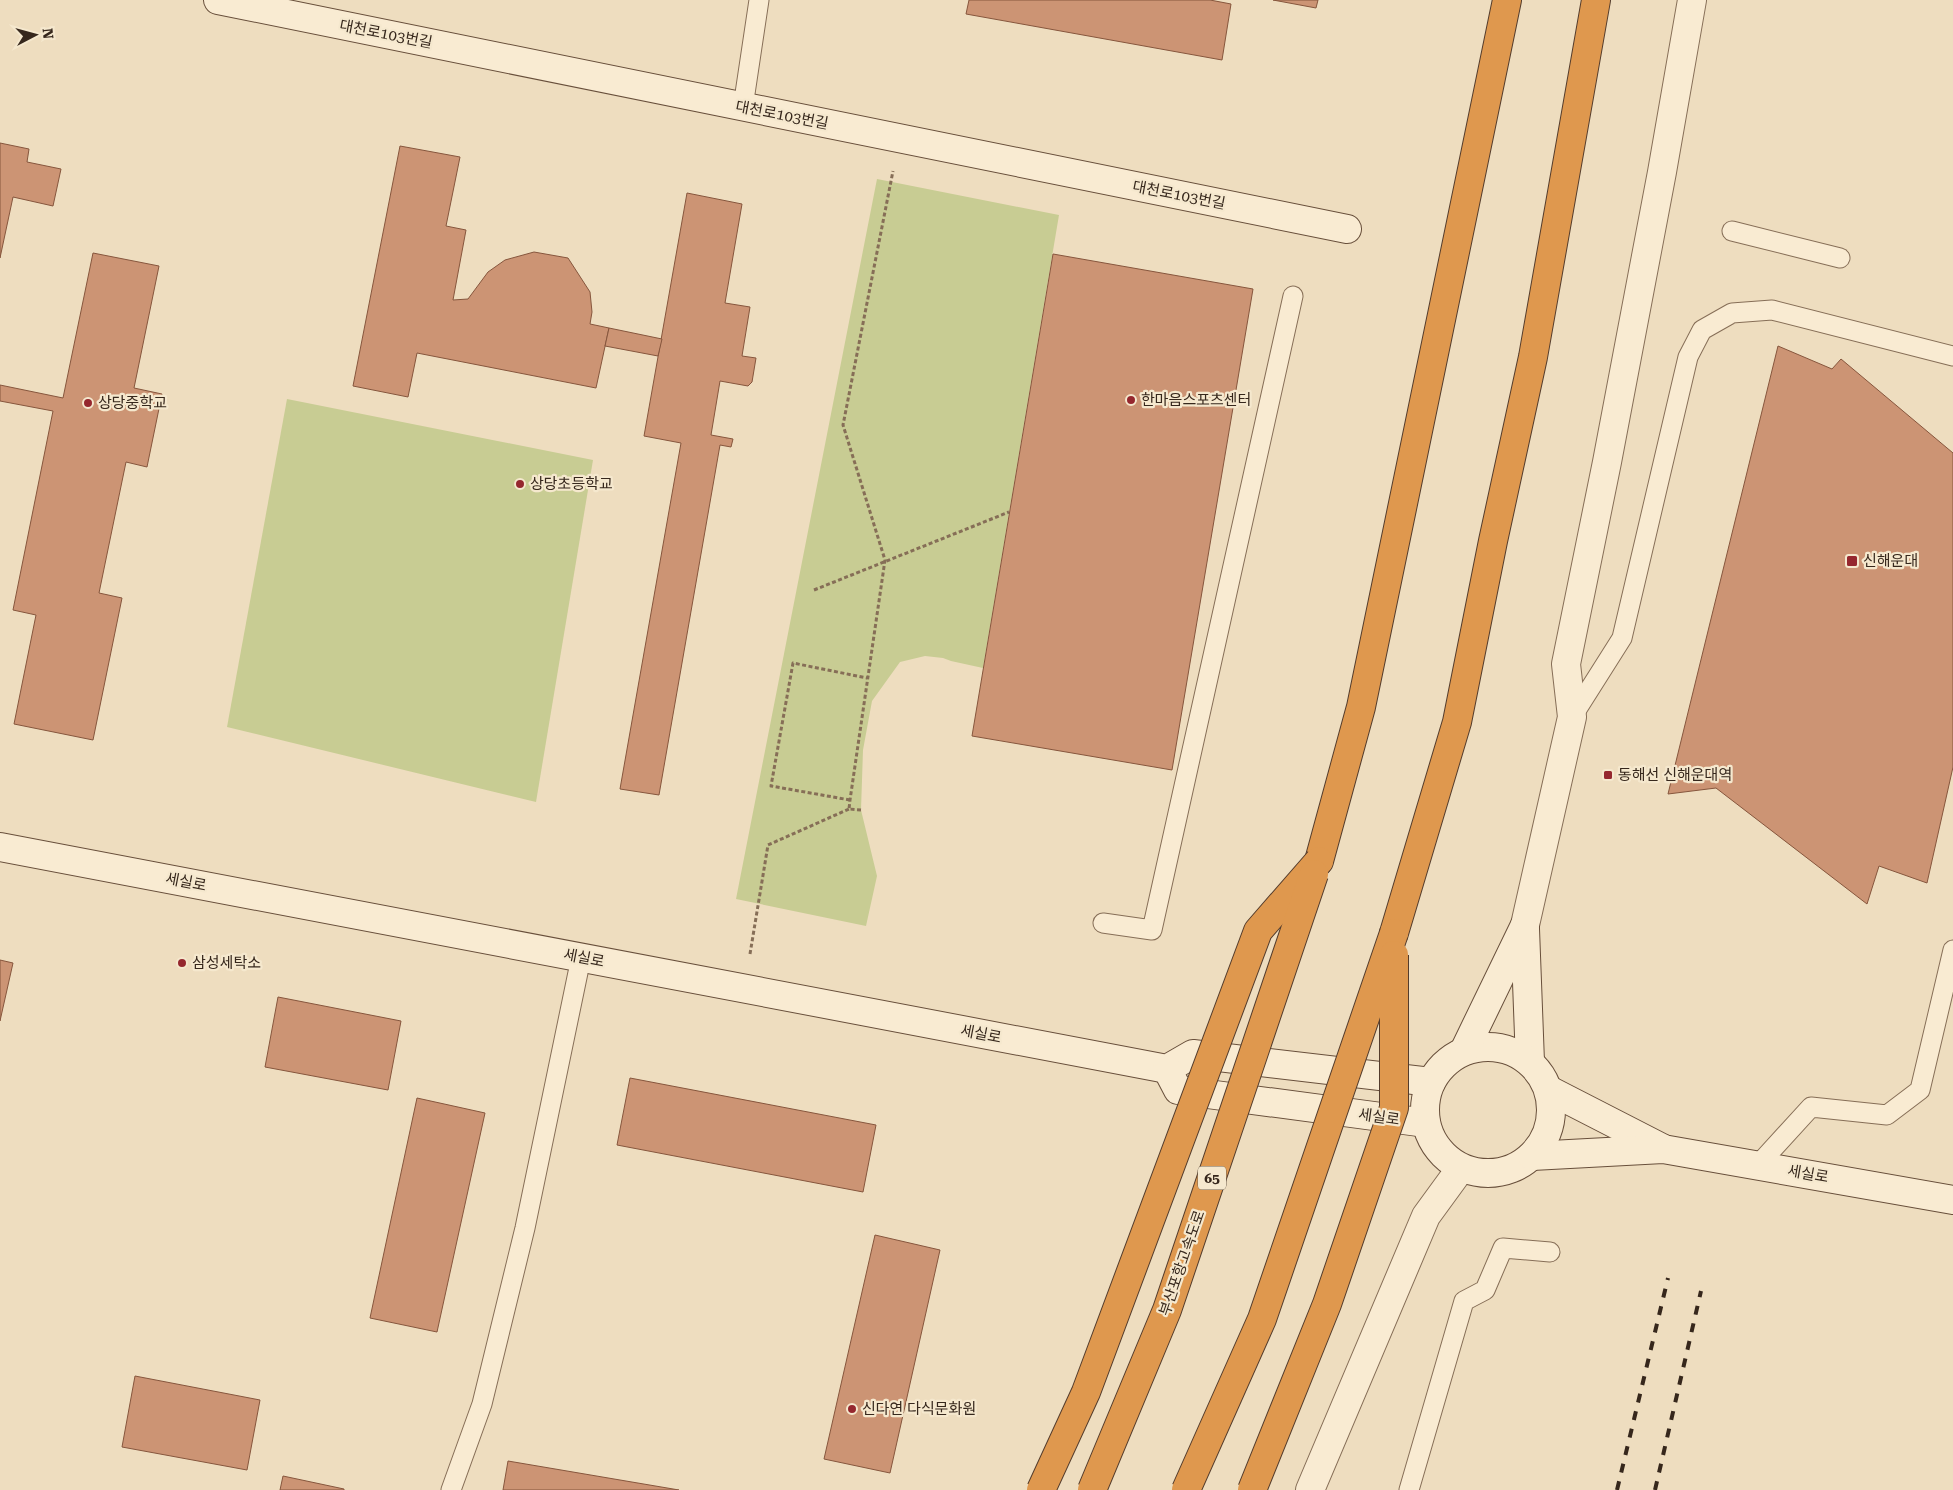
<svg xmlns="http://www.w3.org/2000/svg" width="1953" height="1490" font-family="'Roboto Serif','Noto Sans KR',serif">
<style>
.green{fill:#c8cc93}
.building{fill:#cc9474;stroke:#86563d}
.lines{fill:none;stroke-linecap:round;stroke-linejoin:round}
.lane-casing{stroke:#866e57;stroke-width:21}
.street-casing{stroke:#866e57;stroke-width:30}
.secondary-casing{stroke:#684f3b;stroke-width:30}
.highway-casing{stroke:#543c2c;stroke-width:30}
.path{stroke:#866e57;stroke-width:3;stroke-dasharray:4 2.5;stroke-linecap:butt}
.lane{stroke:#f9ebd2;stroke-width:19}
.street{stroke:#f9ebd2;stroke-width:28}
.secondary{stroke:#f9ebd2;stroke-width:28}
.highway{stroke:#df984e;stroke-width:28}
.rail{stroke:#36271c;stroke-width:4;stroke-dasharray:9 9;stroke-linecap:butt}
.highway-bridge-casing{stroke:#543c2c;stroke-width:30;stroke-linecap:butt}
.highway-bridge{stroke:#df984e;stroke-width:28}
.poi-dot{fill:#95272e;stroke:#f5e8ce;stroke-width:2}
.labels{text-anchor:middle;dominant-baseline:central;stroke-width:4.5;stroke-linejoin:round;paint-order:stroke}
.shield{fill:#f5e8ce;stroke:#6f6151;stroke-width:1}
.shield-label{font-size:14px;font-weight:bold;fill:#36271c}
.street-label{font-size:15px;fill:#36271c;stroke:#f5e8ce}
.poi-label{font-size:15px;fill:#36271c;stroke:#f5e8ce;text-anchor:start}
</style>
<rect width="100%" height="100%" fill="#eeddbf"/>
<!-- green -->
<g class="green">
<polygon points="877,179 1059,215 983,668 951,661 943,658 925,656 900,662 872,701 863,750 861,810 877,876 866,926 736,899"/>
<polygon points="287,399 593,460 536,802 227,727"/>
</g>
<!-- building -->
<g class="building">
<polygon points="969,0 1210,0 1231,4 1222,60 966,14"/>
<polygon points="1273,0 1318,0 1316,8"/>
<polygon points="0,143 29,149 27,162 61,169 53,206 13,197 0,258"/>
<polygon points="400,146 460,157 446,226 466,230 453,300 468,299 488,272 505,260 534,252 568,258 590,292 592,312 590,324 609,328 596,388 417,353 408,397 353,386"/>
<polygon points="687,193 742,204 725,303 750,307 742,356 756,358 752,382 748,386 720,381 711,435 733,439 731,447 720,445 659,795 620,789 681,443 644,436"/>
<polygon points="93,253 159,266 134,388 162,394 147,467 126,462 99,593 122,598 93,740 14,724 36,615 13,610 53,411 0,401 0,385 63,398"/>
<polygon points="1053,254 1253,289 1172,770 972,736"/>
<polygon points="609,328 662,339 658,356 605,346"/>
<polygon points="1778,346 1832,369 1841,359 1953,453 1953,767 1927,883 1879,866 1867,904 1716,788 1668,794"/>
<polygon points="0,960 13,963 0,1021"/>
<polygon points="278,997 401,1021 388,1090 265,1067"/>
<polygon points="630,1078 876,1125 863,1192 617,1145"/>
<polygon points="417,1098 485,1113 437,1332 370,1318"/>
<polygon points="875,1235 940,1250 890,1473 824,1459"/>
<polygon points="135,1376 260,1400 247,1470 122,1447"/>
<polygon points="508,1461 679,1490 503,1490"/>
<polygon points="283,1476 344,1489 344,1490 280,1490"/>
</g>
<g class="lines">
<defs>
<g id="lane">
<polyline points="743,107 759,0"/>
<polyline points="1732,231 1840,258"/>
<polyline points="1572,717 1622,638 1688,357 1702,330 1732,313 1772,310 1953,356"/>
<polyline points="1103,923 1152,930 1293,296"/>
<polyline points="1758,1165 1811,1107 1887,1115 1920,1090 1953,950"/>
<polyline points="451,1490 482,1404 525,1228 581,958"/>
<polyline points="1409,1490 1464,1301 1485,1290 1503,1248 1550,1252"/>
</g>
<g id="street">
<polyline points="1525,925 1572,717 1566,664 1607,462 1662,172 1692,0"/>
<polyline points="1310,1490 1426,1216 1461,1168"/>
</g>
<g id="secondary">
<polyline points="218,0 1347,229"/>
<polyline points="0,847 1167,1069 1193,1054 1431,1082"/>
<polyline points="1525,929 1530,1062"/>
<circle cx="1488" cy="1110" r="63"/>
<polyline points="1464,1051 1525,925"/>
<polyline points="1167,1069 1178,1090 1426,1123"/>
<polyline points="1549,1090 1662,1148"/>
<polyline points="1532,1156 1663,1149 1953,1200"/>
</g>
<g id="highway">
<polyline points="1319,861 1361,707 1507,0"/>
<polyline points="1394,933 1457,722 1493,541 1533,357 1596,0"/>
</g>
</defs>
<!-- lane casing -->
<use href="#lane" class="lane-casing"/>
<!-- street casing -->
<use href="#street" class="street-casing"/>
<!-- secondary casing -->
<use href="#secondary" class="secondary-casing"/>
<!-- highway casing -->
<use href="#highway" class="highway-casing"/>
<!-- path -->
<g class="path">
<polyline points="814,590 1009,512"/>
<polyline points="850,800 771,786 793,663 867,678"/>
<polyline points="861,810 849,809 850,800 885,560 843,425 893,171"/>
<polyline points="750,954 768,845 849,809"/>
</g>
<!-- lane -->
<use href="#lane" class="lane"/>
<!-- street -->
<use href="#street" class="street"/>
<!-- secondary -->
<use href="#secondary" class="secondary"/>
<!-- highway -->
<use href="#highway" class="highway"/>
<!-- rail -->
<g class="rail">
<polyline points="1617,1490 1668,1278"/>
<polyline points="1655,1490 1701,1291"/>
</g>
<defs>
<g id="highway-bridge">
<polyline points="1041,1490 1086,1392 1258,931 1319,861"/>
<polyline points="1092,1490 1167,1310 1314,874"/>
<polyline points="1186,1490 1262,1319 1394,933"/>
<polyline points="1252,1490 1327,1304 1394,1108 1394,955"/>
</g>
</defs>
<!-- highway-bridge casing -->
<use href="#highway-bridge" class="highway-bridge-casing"/>
<!-- highway-bridge -->
<use href="#highway-bridge" class="highway-bridge"/>
</g>
<!-- markers -->
<g class="poi-dot">
<circle cx="1131" cy="400" r="5"/>
<circle cx="88" cy="403" r="5"/>
<circle cx="520" cy="484" r="5"/>
<rect x="1846" y="555" width="12" height="12" rx="2.5"/>
<rect x="1603" y="770" width="10" height="10" rx="2.5"/>
<circle cx="182" cy="963" r="5"/>
<circle cx="852" cy="1409" r="5"/>
</g>
<g class="labels">
<!-- shield labels -->
<rect class="shield" x="1198" y="1166.5" width="28" height="23" rx="4"/>
<g class="shield-label">
<text x="1212" y="1178">65</text>
</g>
<!-- street labels -->
<g class="street-label">
<text transform="translate(386 34) rotate(11)">대천로103번길</text>
<text transform="translate(782 115) rotate(11)">대천로103번길</text>
<text transform="translate(1179 195) rotate(11)">대천로103번길</text>
<text transform="translate(186 882) rotate(11)">세실로</text>
<text transform="translate(584 958) rotate(11)">세실로</text>
<text transform="translate(981 1034) rotate(11)">세실로</text>
<text transform="translate(1379 1117) rotate(8)">세실로</text>
<text transform="translate(1808 1174) rotate(10)">세실로</text>
<text transform="translate(1182 1263) rotate(-71)">부산포항고속도로</text>
</g>
<!-- poi labels -->
<g class="poi-label">
<text x="1141" y="400">한마음스포츠센터</text>
<text x="98" y="403">상당중학교</text>
<text x="530" y="484">상당초등학교</text>
<text x="1863" y="561">신해운대</text>
<text x="1618" y="775">동해선 신해운대역</text>
<text x="192" y="963">삼성세탁소</text>
<text x="862" y="1409">신다연 다식문화원</text>
</g>
</g>
<!-- north arrow -->
<g transform="translate(35 35) rotate(84)" stroke="#f5e8ce" stroke-width="4" paint-order="stroke">
<path d="M0-4L9 19L0 12L-9 19Z" fill="#36271c"/>
<text y="-8" font-size="14" font-weight="bold" text-anchor="middle" fill="#36271c">N</text>
</g>
</svg>
